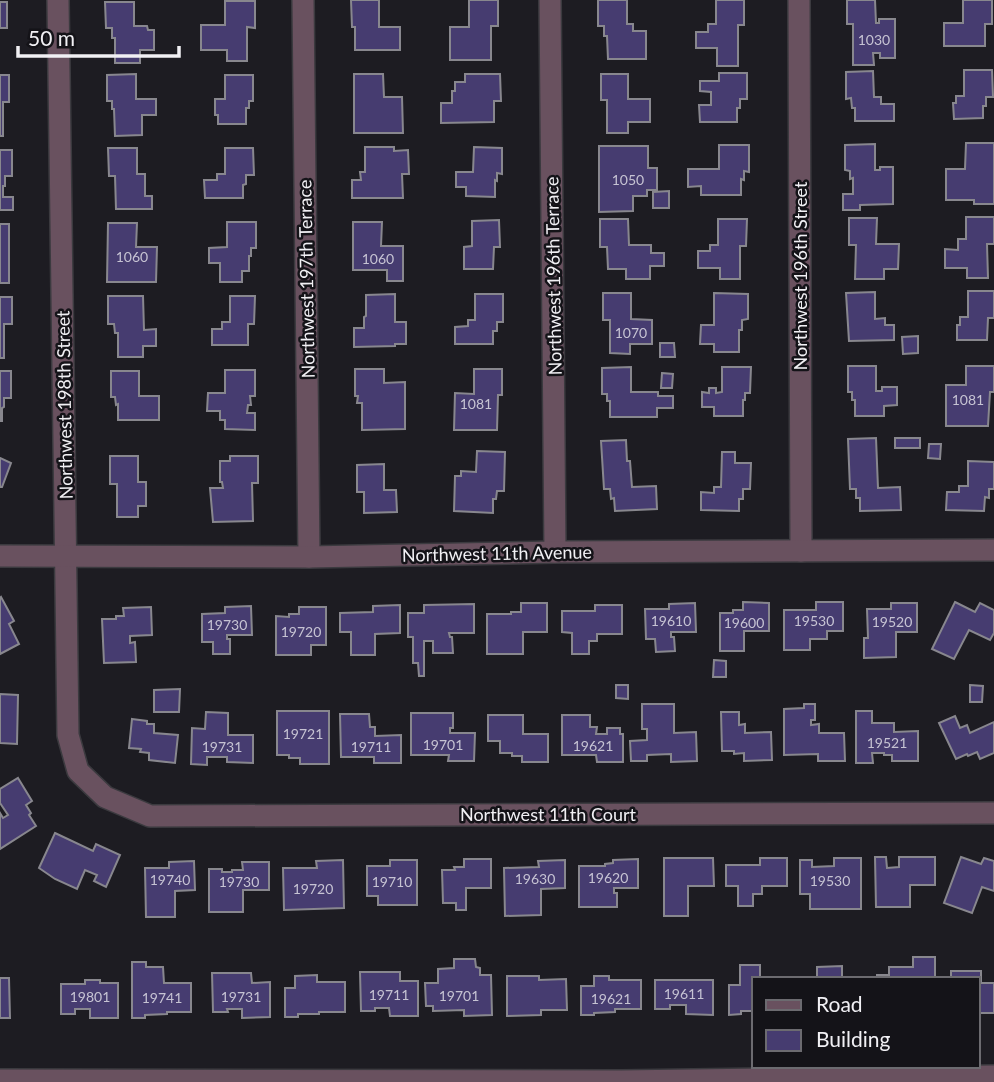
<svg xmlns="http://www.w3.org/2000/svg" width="994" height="1082" font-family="Lato,sans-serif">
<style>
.building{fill:#463c70;stroke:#88878e;stroke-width:2}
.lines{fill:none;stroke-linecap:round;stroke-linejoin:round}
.minor-casing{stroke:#3b3a3f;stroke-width:24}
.minor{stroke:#69515f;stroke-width:21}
.labels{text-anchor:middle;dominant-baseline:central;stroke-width:5;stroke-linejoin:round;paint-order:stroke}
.number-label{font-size:14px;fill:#c6c3d3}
.street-label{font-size:18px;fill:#f1f0f4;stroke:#141318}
</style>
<rect width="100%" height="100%" fill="#1d1c22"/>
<!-- building -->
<g class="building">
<polygon points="351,0 379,0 379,27 400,27 400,50 355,50 355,27 352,27"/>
<polygon points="469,0 498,0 498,26 491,26 491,60 450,60 450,27 469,27"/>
<polygon points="598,0 627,0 627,24 633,24 633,31 646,31 646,59 608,59 607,36 604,36 604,26 598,26"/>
<polygon points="716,0 744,0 744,25 738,25 738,66 717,66 717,48 696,48 696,32 708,32 708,24 716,24"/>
<polygon points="847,0 875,0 876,23 879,23 879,19 895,19 895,58 880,58 880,53 873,53 874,65 853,65 853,24 847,24"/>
<polygon points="963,0 992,0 992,24 985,24 985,46 944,46 944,23 963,23"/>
<polygon points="225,1 255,1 255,28 247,27 247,61 227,61 227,50 201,50 201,25 225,25"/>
<rect x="0" y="2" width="7" height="26"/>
<polygon points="105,2 134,2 134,26 147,26 148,30 154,30 154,50 140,50 140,63 115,63 115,38 112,38 112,28 106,28"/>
<polygon points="964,70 992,70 993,97 986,97 986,106 983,106 983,118 954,119 953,103 956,103 956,96 964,96"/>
<polygon points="873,71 874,97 881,97 881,104 894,104 894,121 855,121 855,108 852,108 851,98 846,99 846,72"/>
<polygon points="719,73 747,73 747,99 740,99 740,108 737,108 737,122 700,122 699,105 711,105 711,92 700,91 700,81 719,81"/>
<polygon points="136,74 136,99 156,99 156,115 142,115 142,135 115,136 114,109 112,109 112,101 107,101 107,75"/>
<polygon points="354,74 383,74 384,97 402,97 403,133 354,133"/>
<polygon points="465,74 500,74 501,101 494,101 494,122 441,123 441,103 452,103 452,91 455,91 455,82 465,82"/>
<polygon points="601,74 628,74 628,99 650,99 650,122 628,122 628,133 607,133 607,100 601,100"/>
<polygon points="0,75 9,75 9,102 3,102 3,136 0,136"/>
<polygon points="225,75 253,75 253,101 249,101 249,108 246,108 246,124 218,124 218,115 215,115 215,99 225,99"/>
<polygon points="966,143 994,143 994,204 974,204 974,200 946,200 946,169 965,169"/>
<polygon points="875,144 875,170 880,170 880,167 893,167 893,204 860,205 860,210 843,210 843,194 853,194 853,178 850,179 850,171 845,170 845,145"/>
<polygon points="719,145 749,145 749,172 744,171 744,180 741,179 741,195 701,195 701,186 688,187 688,169 719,169"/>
<polygon points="599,146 648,146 648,168 657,168 657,190 647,190 647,196 633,196 633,211 599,212"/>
<polygon points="365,147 394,147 394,151 408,150 409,174 402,174 403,198 352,198 352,180 361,180 360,172 365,172"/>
<polygon points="474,147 502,148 502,174 497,173 497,181 495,180 495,197 466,196 466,187 456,187 456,172 473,172"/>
<polygon points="108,148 137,148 137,174 145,174 145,196 152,196 152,209 116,209 115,176 109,176"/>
<polygon points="225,148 253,148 254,175 246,175 246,184 243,185 243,198 205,198 204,180 217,180 217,174 225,174"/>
<polygon points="0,150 12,150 12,176 5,176 5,186 3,186 3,197 13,197 13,210 0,210"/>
<polygon points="669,191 669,208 653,208 653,192"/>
<polygon points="966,217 994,217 994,244 987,244 988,278 967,278 967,268 945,268 945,249 958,250 958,239 966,239"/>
<polygon points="849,218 877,218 876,244 899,244 898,269 884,269 884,279 855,279 856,245 849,245"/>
<polygon points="600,219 628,219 629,245 651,245 651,253 664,253 664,266 650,266 650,279 626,279 626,269 608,269 607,247 600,247"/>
<polygon points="718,219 747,219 746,246 740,246 740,279 720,279 720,268 698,268 698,251 710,251 710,245 718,245"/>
<polygon points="499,220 500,247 494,247 493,269 464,269 464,247 472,246 472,221"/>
<polygon points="227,222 256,222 256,248 251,248 251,256 249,256 249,271 242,271 242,282 220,282 220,263 209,263 209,248 227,247"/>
<polygon points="353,222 382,222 381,246 403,246 403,281 387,281 387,270 353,270"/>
<polygon points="108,223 137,223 136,247 157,247 156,282 107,282"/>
<rect x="0" y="224" width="9" height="59"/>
<polygon points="968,291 994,291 994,318 988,318 987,340 957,340 957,325 960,325 960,317 968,317"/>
<polygon points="875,292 875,319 885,318 885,325 894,325 894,340 849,341 846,293"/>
<polygon points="603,293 631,293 631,319 652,320 652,344 630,344 630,354 610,353 610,320 603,320"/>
<polygon points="714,293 748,294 748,319 742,320 742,330 739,330 739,352 714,352 714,344 700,344 701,325 714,325"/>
<polygon points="395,294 395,322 406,322 406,344 395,344 395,346 354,347 354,328 364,328 364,317 366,316 366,295"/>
<polygon points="475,294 503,294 503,322 497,322 497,331 493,331 493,344 455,344 455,327 468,326 468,320 475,320"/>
<polygon points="108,296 143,296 144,330 156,329 156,346 143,346 143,357 118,357 118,333 115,333 114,324 108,324"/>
<polygon points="230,296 255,296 254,324 248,324 248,345 212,345 212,329 222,329 222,322 230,322"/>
<polygon points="0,297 12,297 12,324 4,324 4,358 0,358"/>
<polygon points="918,336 918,353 903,354 902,337"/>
<polygon points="660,343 674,343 675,357 660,357"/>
<polygon points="848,366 876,366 876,391 882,391 882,387 897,387 897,405 884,406 884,416 855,416 855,400 852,400 852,392 848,392"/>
<polygon points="966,366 994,366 994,392 990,392 988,426 946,426 946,385 966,385"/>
<polygon points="631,367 631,392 658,392 658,396 673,396 673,408 657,408 657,417 610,417 610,401 607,401 607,394 602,394 602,368"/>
<polygon points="722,367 751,367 750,393 745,393 745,400 743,400 743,416 714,416 714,407 702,407 702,392 709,393 709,388 716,388 716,393 722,392"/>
<polygon points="355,369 384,369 384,383 405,382 405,429 362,430 362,403 357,403 358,396 355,396"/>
<polygon points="474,369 502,369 502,395 498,395 497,430 454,430 455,393 474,394"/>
<polygon points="225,370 255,370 255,396 250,396 251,405 248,405 247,413 255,413 255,430 225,429 225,420 220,420 220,411 207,411 208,393 225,393"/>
<polygon points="0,371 11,371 11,398 4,398 4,407 2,408 2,421 0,421"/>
<polygon points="111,371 139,371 139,396 159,396 159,420 118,420 118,404 116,405 115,397 111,397"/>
<polygon points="662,373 673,374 672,388 661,388"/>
<polygon points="876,438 878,488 900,487 901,510 860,511 860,498 856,498 856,489 850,489 848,439"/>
<rect x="895" y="438" width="25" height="10"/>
<polygon points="626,440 627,461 630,461 632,487 656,486 657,509 615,511 614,498 611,499 610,489 604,489 601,441"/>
<polygon points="929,444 941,444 940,459 928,458"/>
<polygon points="477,451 505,452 504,491 497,491 496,499 493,499 493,513 454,511 455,476 461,476 461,471 476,472"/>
<polygon points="722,452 735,452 735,463 751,463 750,489 743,489 743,499 739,499 739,511 701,510 701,492 714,493 714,487 721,487"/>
<polygon points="110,456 138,456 138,482 146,482 146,506 138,506 138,517 117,517 117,484 110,484"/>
<polygon points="230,456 258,456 258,483 252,483 253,521 213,522 210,488 223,488 222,482 220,482 220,461 230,461"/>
<polygon points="0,458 11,463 2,487 0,487"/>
<polygon points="968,461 994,462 994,489 989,489 989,498 985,497 984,511 946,510 947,492 959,492 959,486 968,486"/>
<polygon points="384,464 384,490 396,490 397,512 364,513 364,492 357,492 357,465"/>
<polygon points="1,597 14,621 9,624 19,644 0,654 0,598"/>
<polygon points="743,602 769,603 769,631 744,631 744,651 720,651 720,613 733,613 733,610 743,610"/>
<polygon points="816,602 843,602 843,631 827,631 827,639 810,639 810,650 784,650 784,610 816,610"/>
<polygon points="955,602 975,612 980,603 994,610 994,633 990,640 969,630 954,659 932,649"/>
<polygon points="521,603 547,603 547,632 523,632 523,654 487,654 487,614 511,614 511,612 521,612"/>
<polygon points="695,603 696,632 671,632 671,637 674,637 675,651 656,652 655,639 646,639 645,609 669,609 669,604"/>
<polygon points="891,603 917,603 917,632 896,632 896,657 864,658 864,638 868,638 867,609 891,609"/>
<polygon points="474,604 474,633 449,633 450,637 452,637 453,653 433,653 433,641 424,641 424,676 419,676 418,663 413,663 413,637 408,637 408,613 424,613 424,605"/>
<polygon points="400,605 400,633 375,634 375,655 351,655 351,632 340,632 340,613 373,612 373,606"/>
<polygon points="595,605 622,605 622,634 597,634 597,641 589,641 589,654 572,654 572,633 562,632 562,611 595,611"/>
<polygon points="251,606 252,635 227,635 227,639 230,639 230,654 213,654 213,642 202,642 202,614 225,613 225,607"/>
<polygon points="151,607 152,635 130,636 130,643 135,642 136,662 104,663 102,619 116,619 116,616 124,616 123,608"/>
<polygon points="299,607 326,607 326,645 311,645 311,655 276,655 276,616 289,617 289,614 299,614"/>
<polygon points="714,660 726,661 726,677 713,677"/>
<polygon points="616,685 628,685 628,699 616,698"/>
<polygon points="970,685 983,686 982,702 970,702"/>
<polygon points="180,689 179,712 154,712 154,690"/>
<polygon points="0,694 18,695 17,744 0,743"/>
<polygon points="642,704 674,704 674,733 696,732 697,761 671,762 671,754 647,755 647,761 631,761 630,741 647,740 647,729 642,729"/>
<polygon points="804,704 815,704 815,720 811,720 811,725 819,724 819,733 844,733 845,761 818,761 818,754 784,755 784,709 804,708"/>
<polygon points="277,711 329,711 329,764 300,764 300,758 289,758 289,755 277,755"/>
<polygon points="856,711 872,711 872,723 894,723 894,732 918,731 918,761 892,761 892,755 884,755 884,753 872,753 873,763 856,763"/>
<polygon points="206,712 228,713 228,735 253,735 253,763 227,762 227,757 207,757 207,765 191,764 192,728 205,729"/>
<polygon points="721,712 739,712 739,725 745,724 745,733 771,732 772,760 744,761 744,753 734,754 734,751 722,751"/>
<polygon points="411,713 453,713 453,728 450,728 450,733 475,733 474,761 448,761 449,755 411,755"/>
<polygon points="340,714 369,714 370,727 375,727 375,736 401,735 401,763 374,763 374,757 341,757"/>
<polygon points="488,715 523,715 523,734 548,734 548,762 522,762 522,756 512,756 512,753 500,753 500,741 488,741"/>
<polygon points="562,715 590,715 590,727 597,727 596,734 607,734 607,728 620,728 620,734 623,734 623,762 597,762 596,755 562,755"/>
<polygon points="955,716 960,728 967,725 970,733 994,722 994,753 980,759 977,752 968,756 967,754 956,759 939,723"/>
<polygon points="132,719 147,721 147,724 154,724 154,733 178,735 175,763 149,760 149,753 140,752 141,749 129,748"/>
<polygon points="18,778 32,801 26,805 31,813 29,815 36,826 0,849 0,813 3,818 8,815 0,803 0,789"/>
<polygon points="55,833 93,851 96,844 120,855 106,887 94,881 97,875 85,870 77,889 55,879 39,868"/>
<polygon points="875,857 886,857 887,868 899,867 899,857 935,857 935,885 910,885 910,907 876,907"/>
<polygon points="961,857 981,864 984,858 994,861 994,891 982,887 972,913 944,903"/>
<polygon points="664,858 713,858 714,886 688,886 688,916 664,916"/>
<polygon points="760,858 787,858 787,886 762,886 762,894 753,894 753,906 738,906 738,886 726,886 726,865 760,865"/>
<polygon points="834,858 861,858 861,909 810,909 810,894 800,894 800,860 812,860 812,867 834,866"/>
<polygon points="464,859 491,859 491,888 466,888 466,910 456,910 456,903 443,903 442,870 455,870 454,867 464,867"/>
<polygon points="638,859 638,888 614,888 614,893 617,893 617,907 579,907 579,866 605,866 605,864 613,863 613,860"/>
<polygon points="343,860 344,908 284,910 283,868 317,868 316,861"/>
<polygon points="390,860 417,860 417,905 378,905 378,896 367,896 367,866 390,866"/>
<polygon points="565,860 565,888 541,889 541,915 505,916 504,868 539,867 538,861"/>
<polygon points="194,861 195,890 175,891 175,917 146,917 145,868 169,868 169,862"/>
<polygon points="242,862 269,862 269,890 243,890 243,912 209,912 209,869 222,869 222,872 232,872 232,870 243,870"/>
<polygon points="913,957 935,957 935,979 877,979 877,975 889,975 889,967 913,967"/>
<polygon points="454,959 475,959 476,967 480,968 480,975 491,975 492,1015 464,1016 464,1010 433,1011 433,1006 426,1006 425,983 438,983 438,969 454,968"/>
<polygon points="132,962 146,962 146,967 163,967 164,983 191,983 191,1012 167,1012 167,1014 145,1015 145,1018 132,1018"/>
<polygon points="740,965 760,965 760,979 754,979 754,1011 741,1011 741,1014 729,1015 729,985 740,985"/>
<polygon points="842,966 842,979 862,979 817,979 817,967"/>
<polygon points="951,971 981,971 981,983 994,983 994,1013 978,1013 978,979 951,979"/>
<polygon points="360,972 400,972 400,981 418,981 418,1016 390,1016 389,1008 375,1008 375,1011 361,1011"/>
<polygon points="212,973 251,973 252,983 270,982 270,1017 242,1018 242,1009 227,1009 228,1012 213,1012"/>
<polygon points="317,975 317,982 345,982 345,1012 319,1012 319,1014 298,1014 298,1017 285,1017 285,988 295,988 295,976"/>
<polygon points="507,976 539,976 539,980 566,979 567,1010 541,1010 541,1015 507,1016"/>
<polygon points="594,976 609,976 609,980 641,980 641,1009 615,1009 615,1012 594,1013 594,1015 581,1015 581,986 594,986"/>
<polygon points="0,978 9,978 10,1018 0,1018"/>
<polygon points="85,980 100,980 100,983 118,983 118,1018 90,1018 90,1009 75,1009 75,1014 61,1014 61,984 85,984"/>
<polygon points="655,980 713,980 713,1015 686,1014 686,1005 670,1005 670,1009 655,1009"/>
</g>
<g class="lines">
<defs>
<g id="minor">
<polyline points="58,0 68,735 78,771 105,797 150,816 994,813"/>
<polyline points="303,0 309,557"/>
<polyline points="550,0 555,552"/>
<polyline points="799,0 801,551"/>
<polyline points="0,556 309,557 555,552 994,550"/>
<polyline points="0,1080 621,1081 994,1076"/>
</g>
</defs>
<!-- minor casing -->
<use href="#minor" class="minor-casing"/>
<!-- minor -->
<use href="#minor" class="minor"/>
</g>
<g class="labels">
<!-- number labels -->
<g class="number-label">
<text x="874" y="39">1030</text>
<text x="628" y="179">1050</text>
<text x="132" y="256">1060</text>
<text x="378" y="258">1060</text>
<text x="631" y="332">1070</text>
<text x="968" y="399">1081</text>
<text x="476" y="403">1081</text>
<text x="671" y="620">19610</text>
<text x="814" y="620">19530</text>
<text x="892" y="621">19520</text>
<text x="744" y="622">19600</text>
<text x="227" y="624">19730</text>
<text x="301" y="631">19720</text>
<text x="303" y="733">19721</text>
<text x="887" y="742">19521</text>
<text x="443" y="744">19701</text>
<text x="593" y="745">19621</text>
<text x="222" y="746">19731</text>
<text x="371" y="746">19711</text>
<text x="608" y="877">19620</text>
<text x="535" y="878">19630</text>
<text x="170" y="879">19740</text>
<text x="830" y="880">19530</text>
<text x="239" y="881">19730</text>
<text x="392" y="881">19710</text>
<text x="313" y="888">19720</text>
<text x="684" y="993">19611</text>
<text x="389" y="994">19711</text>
<text x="459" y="995">19701</text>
<text x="90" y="996">19801</text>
<text x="241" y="996">19731</text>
<text x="162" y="997">19741</text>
<text x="611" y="998">19621</text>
</g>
<!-- street labels -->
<g class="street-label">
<text transform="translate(553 276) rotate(-91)">Northwest 196th Terrace</text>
<text transform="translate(800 276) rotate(-90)">Northwest 196th Street</text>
<text transform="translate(306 279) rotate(-91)">Northwest 197th Terrace</text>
<text transform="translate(64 405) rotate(-91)">Northwest 198th Street</text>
<text transform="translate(497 553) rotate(-1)">Northwest 11th Avenue</text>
<text x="548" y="814">Northwest 11th Court</text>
</g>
</g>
<!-- legend -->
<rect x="752" y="977" width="228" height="91" fill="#141318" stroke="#6c6b70" stroke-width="2"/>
<rect x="766" y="1000" width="35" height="10" fill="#69515f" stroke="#6c6b70" stroke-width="2"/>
<text x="816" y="1012" font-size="21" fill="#f1f0f4">Road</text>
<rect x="766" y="1030" width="35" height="21" fill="#463c70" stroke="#6c6b70" stroke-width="2"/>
<text x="816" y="1047" font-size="21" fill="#f1f0f4">Building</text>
<!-- scale -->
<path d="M18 46v10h161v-10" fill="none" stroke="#f1f0f4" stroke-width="3.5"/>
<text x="28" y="46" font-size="21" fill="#f1f0f4" stroke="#141318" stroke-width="5" paint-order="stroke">50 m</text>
</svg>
